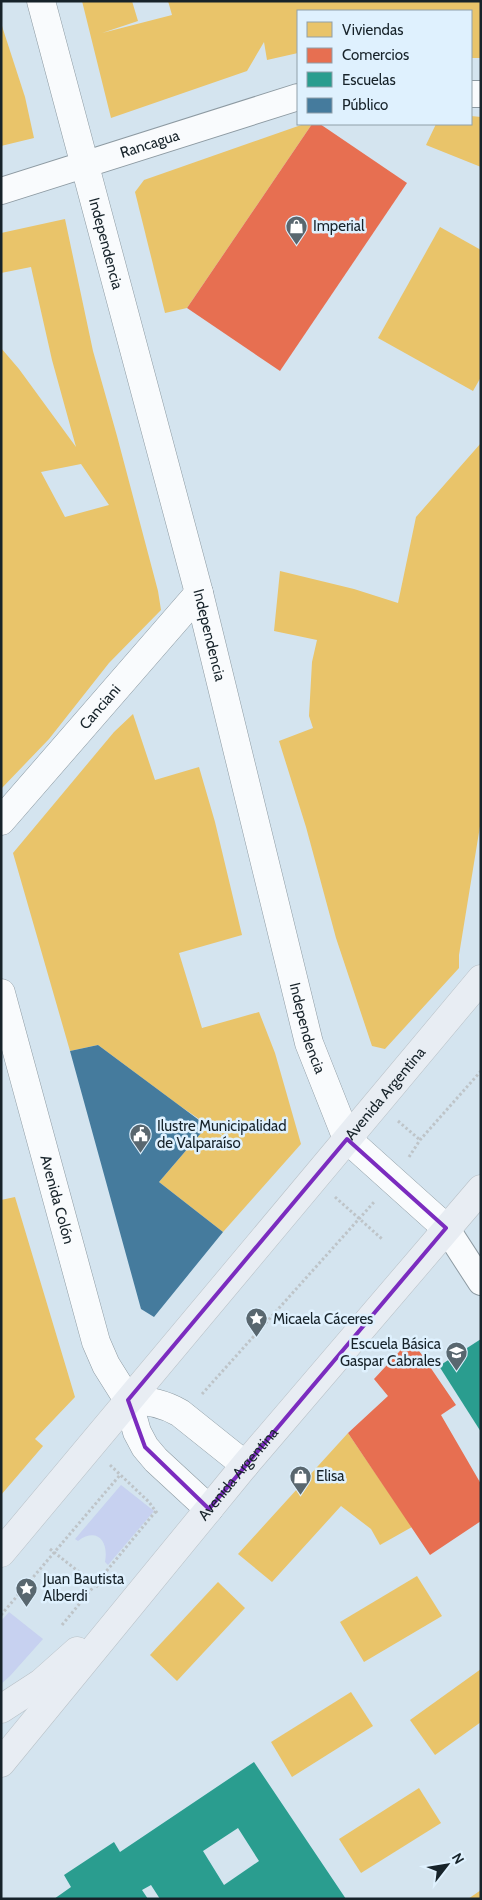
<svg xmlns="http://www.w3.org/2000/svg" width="482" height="1900" font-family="Cabin,sans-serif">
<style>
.green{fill:#c7d1f0}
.homes{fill:#e9c46a;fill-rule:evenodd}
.shops{fill:#e76f51}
.schools{fill:#2a9d8f;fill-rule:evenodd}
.public{fill:#457b9d}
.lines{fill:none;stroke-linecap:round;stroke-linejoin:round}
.street-casing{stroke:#8d9aa2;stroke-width:28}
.secondary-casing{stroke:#8d9aa2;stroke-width:29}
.primary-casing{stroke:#b9c1c7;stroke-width:29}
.path{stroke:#bec4c8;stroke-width:3;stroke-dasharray:2.5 2.5;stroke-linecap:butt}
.street{stroke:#f9fbfd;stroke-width:26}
.secondary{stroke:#f9fbfd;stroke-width:28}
.primary{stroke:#e8edf3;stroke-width:28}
.marked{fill:none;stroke:#7b2cbf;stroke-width:4;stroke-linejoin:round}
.labels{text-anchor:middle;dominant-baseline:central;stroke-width:5;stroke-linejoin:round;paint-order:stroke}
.street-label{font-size:15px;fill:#17232a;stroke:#dff1fe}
.poi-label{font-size:15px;fill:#17232a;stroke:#dff1fe;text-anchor:start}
</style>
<rect width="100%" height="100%" fill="#d4e4ef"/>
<!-- green -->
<g class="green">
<path d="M121,1485L154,1511L108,1565L105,1562C109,1541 97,1527 78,1541L75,1539Z"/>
<polygon points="9,1612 43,1639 10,1676 1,1684 1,1621"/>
</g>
<!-- homes -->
<g class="homes">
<polygon points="82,1 132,1 138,21 102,33 172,15 168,1 481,1 481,58 471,58 471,11 298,11 298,53 267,60 264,42 247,71 111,118"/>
<polygon points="1,23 25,97 34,138 1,146"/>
<polygon points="471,116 481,117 481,167 426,145 436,124 471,124"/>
<polygon points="304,124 312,124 187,308 165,313 135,192 144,180"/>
<path d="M65,219L93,351L117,436L158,591L161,610L109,663L49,739L1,789V348L19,369L76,447L52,360L31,267L1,273V233ZM81,464L109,505L65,517L41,472Z"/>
<polygon points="440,227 481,250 481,377 473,391 378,338"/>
<polygon points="481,443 481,820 459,955 459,968 385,1049 372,1046 336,938 306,827 279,741 313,728 309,716 312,662 317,640 274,631 280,571 354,589 398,603 416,517"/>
<polygon points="133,714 155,780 199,767 215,822 242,935 179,953 202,1028 259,1012 275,1053 301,1144 223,1232 159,1182 207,1126 246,1151 180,1106 98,1045 70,1051 13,853 114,732"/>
<polygon points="15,1197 75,1397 35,1439 43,1446 1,1495 1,1200"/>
<polygon points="348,1433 412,1527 380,1545 371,1529 341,1506 272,1582 238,1554"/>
<polygon points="417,1576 442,1616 364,1662 340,1622"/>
<polygon points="218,1582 245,1608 177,1681 150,1655"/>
<polygon points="481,1669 481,1722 435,1755 410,1720"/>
<polygon points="351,1692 373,1726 292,1777 271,1742"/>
<polygon points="419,1788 441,1823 361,1873 339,1839"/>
<polygon points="481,1890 481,1899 468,1899"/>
</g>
<!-- shops -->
<g class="shops">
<polygon points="312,124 320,124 407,183 280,371 187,308"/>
<polygon points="411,1339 456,1405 441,1415 481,1484 481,1521 430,1555 348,1433 388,1396 374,1379"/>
</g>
<!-- schools -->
<g class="schools">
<polygon points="481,1339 481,1432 439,1366"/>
<path d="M254,1762L346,1899H160L151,1885L142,1890L148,1899H54L71,1887L64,1875L114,1842L120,1852ZM238,1828L259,1861L224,1885L203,1851Z"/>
</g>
<!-- public -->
<polygon class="public" points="98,1045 207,1126 159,1182 223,1232 154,1317 141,1309 70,1051"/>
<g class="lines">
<defs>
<g id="street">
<polyline points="471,94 481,94"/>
<path id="s1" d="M1,191L298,97"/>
<polyline points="446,1228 481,1282"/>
</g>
<g id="secondary">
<path id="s2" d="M41,1L199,593L309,1043L347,1139L446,1228"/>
<path id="s3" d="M1,821L199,593"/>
<path id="s4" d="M1,993L96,1342L106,1365L128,1400L137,1432L145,1447L156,1460L209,1509"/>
<path d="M128,1400C147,1400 163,1403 180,1413L245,1465"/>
</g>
<g id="primary">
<path id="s5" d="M1,1553L481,979"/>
<polyline points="1,1709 41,1683 77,1651"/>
<path id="s6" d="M1,1763L245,1465L481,1189"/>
</g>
</defs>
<!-- street casing -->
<use href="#street" class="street-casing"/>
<!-- secondary casing -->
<use href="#secondary" class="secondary-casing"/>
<!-- primary casing -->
<use href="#primary" class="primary-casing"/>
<!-- path -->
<g class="path">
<polyline points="398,1121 420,1140"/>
<polyline points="409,1157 420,1140 481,1071"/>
<polyline points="335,1197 382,1239"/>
<polyline points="202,1394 375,1201"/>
<polyline points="110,1465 149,1502 157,1513"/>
<polyline points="50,1549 98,1587"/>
<polyline points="1,1615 120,1475"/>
<polyline points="62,1625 156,1511"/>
</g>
<!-- street -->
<use href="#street" class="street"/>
<!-- secondary -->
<use href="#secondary" class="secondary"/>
<!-- primary -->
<use href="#primary" class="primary"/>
</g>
<!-- marked area -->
<path class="marked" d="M347,1139L446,1228L209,1509L145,1447L128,1400Z"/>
<!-- icons -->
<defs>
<symbol id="shop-pin" viewBox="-11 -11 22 30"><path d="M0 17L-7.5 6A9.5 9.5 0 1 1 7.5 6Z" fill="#59676f" stroke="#dff1fe"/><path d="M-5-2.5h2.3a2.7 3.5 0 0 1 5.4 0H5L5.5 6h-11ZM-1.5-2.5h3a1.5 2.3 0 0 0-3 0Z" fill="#fff"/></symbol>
<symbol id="civic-pin" viewBox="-11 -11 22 30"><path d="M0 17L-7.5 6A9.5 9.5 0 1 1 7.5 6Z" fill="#59676f" stroke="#dff1fe"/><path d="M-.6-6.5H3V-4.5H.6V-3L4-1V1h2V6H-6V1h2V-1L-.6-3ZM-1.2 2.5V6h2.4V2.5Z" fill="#fff"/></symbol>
<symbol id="sight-pin" viewBox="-11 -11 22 30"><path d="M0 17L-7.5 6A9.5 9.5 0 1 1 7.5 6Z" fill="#59676f" stroke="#dff1fe"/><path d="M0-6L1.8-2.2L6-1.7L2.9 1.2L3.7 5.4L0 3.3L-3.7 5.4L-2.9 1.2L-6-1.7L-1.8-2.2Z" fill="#fff"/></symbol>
<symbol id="school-pin" viewBox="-11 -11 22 30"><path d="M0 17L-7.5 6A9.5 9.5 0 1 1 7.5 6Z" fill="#59676f" stroke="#dff1fe"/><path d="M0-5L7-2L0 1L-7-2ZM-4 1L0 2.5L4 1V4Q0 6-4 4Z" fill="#fff"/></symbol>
</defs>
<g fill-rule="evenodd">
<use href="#shop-pin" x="284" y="214" width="25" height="34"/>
<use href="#civic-pin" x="128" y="1122" width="25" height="34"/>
<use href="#sight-pin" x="244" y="1306" width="25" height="34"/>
<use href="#school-pin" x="444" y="1340" width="25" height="34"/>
<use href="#shop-pin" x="288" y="1464" width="25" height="34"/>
<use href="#sight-pin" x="14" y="1576" width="25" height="34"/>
</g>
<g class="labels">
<!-- street labels -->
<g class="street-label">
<text stroke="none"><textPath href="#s1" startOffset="156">Rancagua</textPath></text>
<text stroke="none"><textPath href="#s2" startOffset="251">Independencia</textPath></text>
<text stroke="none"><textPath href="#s2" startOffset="656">Independencia</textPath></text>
<text stroke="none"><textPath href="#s3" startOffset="151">Canciani</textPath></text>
<text stroke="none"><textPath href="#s2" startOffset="1061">Independencia</textPath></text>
<text stroke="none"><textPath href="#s5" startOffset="599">Avenida Argentina</textPath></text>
<text stroke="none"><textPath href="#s4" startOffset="214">Avenida Colón</textPath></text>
<text stroke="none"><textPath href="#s6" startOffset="374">Avenida Argentina</textPath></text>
</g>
<!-- poi labels -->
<g class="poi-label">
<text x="313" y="226">Imperial</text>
<text x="157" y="1126">Ilustre Municipalidad<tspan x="157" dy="17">de Valparaíso</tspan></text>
<text x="273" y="1319">Micaela Cáceres</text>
<text x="441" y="1344" text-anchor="end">Escuela Básica<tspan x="441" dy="17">Gaspar Cabrales</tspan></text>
<text x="316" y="1476">Elisa</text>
<text x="43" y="1579">Juan Bautista<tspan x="43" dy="17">Alberdi</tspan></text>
</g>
</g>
<!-- border -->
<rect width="482" height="1900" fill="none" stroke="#17232a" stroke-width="5"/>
<!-- legend -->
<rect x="297" y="10" width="175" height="115" fill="#dff1fe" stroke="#8f9fa9"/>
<rect x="307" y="22" width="25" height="15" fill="#e9c46a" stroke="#8f9fa9"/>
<text x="342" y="35" font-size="15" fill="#17232a">Viviendas</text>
<rect x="307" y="48" width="25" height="15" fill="#e76f51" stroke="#8f9fa9"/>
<text x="342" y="60" font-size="15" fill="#17232a">Comercios</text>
<rect x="307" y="72" width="25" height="15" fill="#2a9d8f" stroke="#8f9fa9"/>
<text x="342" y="85" font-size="15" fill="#17232a">Escuelas</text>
<rect x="307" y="98" width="25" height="15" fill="#457b9d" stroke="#8f9fa9"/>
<text x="342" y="110" font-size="15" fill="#17232a">Público</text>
<!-- north arrow -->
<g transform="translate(447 1865) rotate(59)" stroke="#dff1fe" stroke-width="4" paint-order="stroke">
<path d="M0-4L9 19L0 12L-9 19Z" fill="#17232a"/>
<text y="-8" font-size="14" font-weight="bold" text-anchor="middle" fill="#17232a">N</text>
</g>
</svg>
